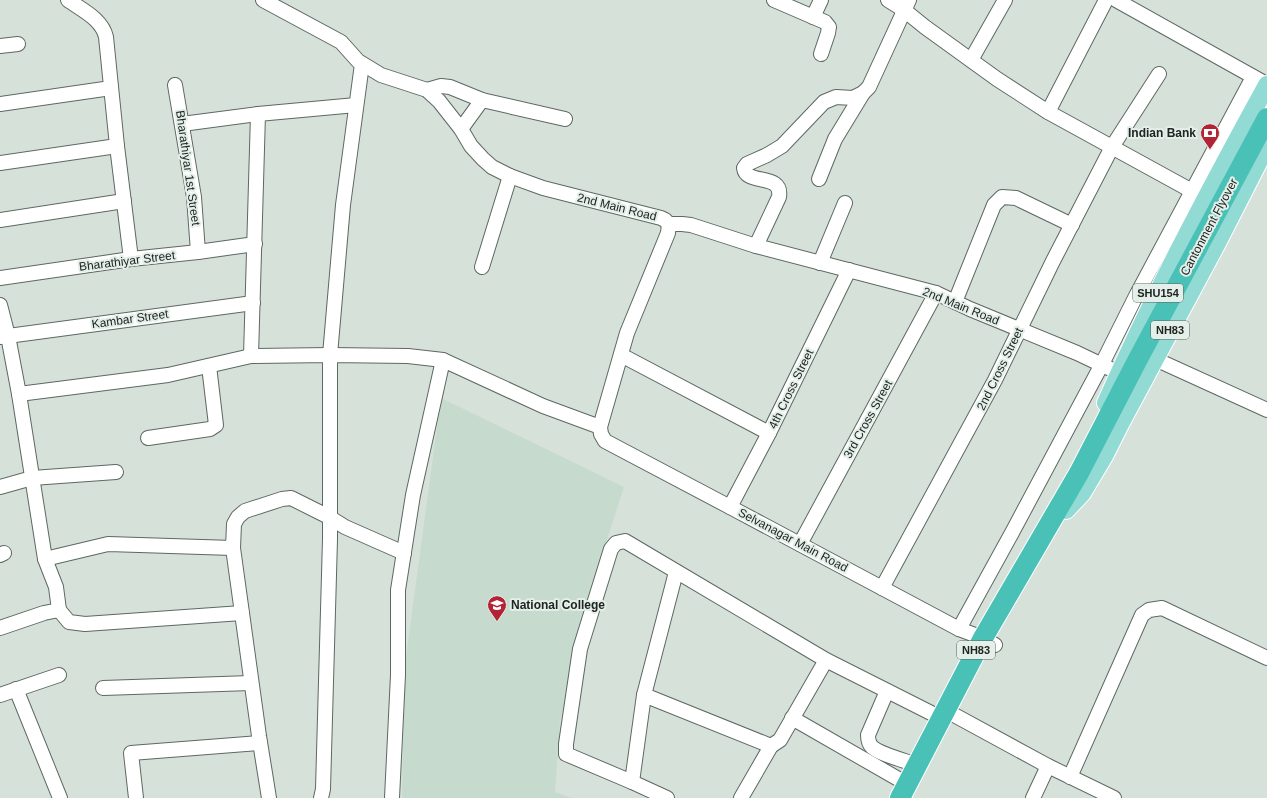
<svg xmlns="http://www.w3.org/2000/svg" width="1267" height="798" font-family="Arial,sans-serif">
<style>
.built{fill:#c7dace}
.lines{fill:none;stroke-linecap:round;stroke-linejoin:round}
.minor-casing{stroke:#5e6862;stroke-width:16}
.major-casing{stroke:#fff;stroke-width:20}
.highway-casing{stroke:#fff;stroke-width:22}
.minor{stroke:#fff;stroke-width:14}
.major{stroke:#92dad4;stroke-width:18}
.highway{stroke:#4ac1b7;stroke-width:20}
.labels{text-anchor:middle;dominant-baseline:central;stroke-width:4;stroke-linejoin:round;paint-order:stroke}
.shield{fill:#e3efe8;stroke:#5a625d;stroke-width:1}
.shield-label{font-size:11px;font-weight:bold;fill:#202522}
.poi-label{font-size:12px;font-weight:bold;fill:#202522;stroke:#e3efe8;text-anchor:end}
.street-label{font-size:12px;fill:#202522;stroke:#e3efe8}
</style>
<rect width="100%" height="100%" fill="#d6e1da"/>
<!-- built -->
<polygon class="built" points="441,398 624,487 596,574 560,722 555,792 571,798 402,798 404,671"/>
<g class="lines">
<defs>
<g id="minor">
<path d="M68,0C82,10 102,19 106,37L117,146L131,259"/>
<polyline points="263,0 341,42 358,61 381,75 427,90 439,101 461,129 471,146 483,159 492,167 510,176 543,188 661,218 665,220 669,224 682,224 691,225 756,246 936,293 970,309 1077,353 1119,373"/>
<polyline points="774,0 825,22 829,27 828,33 821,54"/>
<polyline points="888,0 904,10 925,27 997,79 1048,112 1192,191"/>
<polyline points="1116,0 1261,81"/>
<polyline points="813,17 821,0"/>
<polyline points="0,46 18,44"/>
<polyline points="971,60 1005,0"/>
<polyline points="175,85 194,197 198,252"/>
<polyline points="427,90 441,86 450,87 482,100 565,119"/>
<polyline points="0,104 111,88"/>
<polyline points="1048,112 1106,0"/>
<polyline points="182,124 258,114"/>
<polyline points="461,129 482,100"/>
<polyline points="0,163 117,146"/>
<polyline points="819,179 835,139 863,93"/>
<polyline points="0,220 124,201"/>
<polyline points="669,224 668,233 627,333 600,427 601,434 605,441 730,507 959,629 983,638 995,645"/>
<path d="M756,246L779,197C783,172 746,186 744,168L747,164L767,155L782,146L824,102L836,97L853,98L863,93L869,87L909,0"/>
<polyline points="820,263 845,203"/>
<polyline points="482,267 510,176"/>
<polyline points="0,278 131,259 198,252 255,244"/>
<polyline points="955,302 994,205 1002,197 1016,198 1072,225"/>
<polyline points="0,305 8,336 19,394 45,559 56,587 59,610 44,613 0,628"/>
<polyline points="0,337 253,303"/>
<polyline points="621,355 769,433"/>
<polyline points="251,356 258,114 356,105"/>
<polyline points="1155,359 1267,410"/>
<polyline points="19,394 168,375 251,356 330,355 408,356 443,360 543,406 600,427"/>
<polyline points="148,438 210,429 216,425 209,366"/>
<polyline points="0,487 32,478 116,472"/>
<polyline points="730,507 769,433 849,270"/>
<polyline points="800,544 936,293"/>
<polyline points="233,548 259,736 269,798"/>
<polyline points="0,555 4,553"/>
<polyline points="45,559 108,544 233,548 234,524 238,517 245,511 282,499 291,498 329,517 345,527 404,553"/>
<polyline points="882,588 995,380 1053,261 1112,147 1159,74"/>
<polyline points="59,610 69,622 85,624 242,613"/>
<polyline points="959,629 1014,529 1102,364 1136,296 1253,77"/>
<polyline points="826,660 780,740 771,746 644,695 632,782 566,754 566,744 580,649 611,549 616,543 625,541 826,660 941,718"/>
<polyline points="103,688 251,683"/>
<polyline points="16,689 60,798"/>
<path d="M887,691L868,735C868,739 868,743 872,747C879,754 906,761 917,765"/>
<polyline points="0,695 59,675"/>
<polyline points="644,695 676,572"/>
<polyline points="945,710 1048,766 1114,798"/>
<polyline points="792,718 907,784"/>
<polyline points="1070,777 1142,615 1149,610 1162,608 1267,658"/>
<polyline points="632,782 667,798"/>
<polyline points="136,798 131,753 260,743"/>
<polyline points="321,798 323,789 330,539 330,355 343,205 362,64"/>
<polyline points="392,798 398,675 398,590 413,495 443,360"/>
<polyline points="741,798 771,746"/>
<polyline points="1033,798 1048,766"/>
</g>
<g id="major">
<path d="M1106,403C1154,294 1210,189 1267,85"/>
<polyline points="1066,510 1082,493 1104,456 1120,424 1217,243 1267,145"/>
</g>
<polyline id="highway" points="900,798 983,638 1079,473 1138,359 1267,118"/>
</defs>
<!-- minor casing -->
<use href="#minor" class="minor-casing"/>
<!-- major casing -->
<use href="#major" class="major-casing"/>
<!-- highway casing -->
<use href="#highway" class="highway-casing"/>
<!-- minor -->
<use href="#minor" class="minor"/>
<!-- major -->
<use href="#major" class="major"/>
<!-- highway -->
<use href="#highway" class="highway"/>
</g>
<!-- icons -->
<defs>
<symbol id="bank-pin" viewBox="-11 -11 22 30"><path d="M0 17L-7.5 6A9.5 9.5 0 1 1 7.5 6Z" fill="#b42236" stroke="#e3efe8"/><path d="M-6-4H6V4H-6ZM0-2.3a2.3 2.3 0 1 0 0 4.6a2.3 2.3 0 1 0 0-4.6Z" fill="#fff"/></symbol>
<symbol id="university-pin" viewBox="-11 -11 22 30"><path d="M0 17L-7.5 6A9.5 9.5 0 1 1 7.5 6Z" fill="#b42236" stroke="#e3efe8"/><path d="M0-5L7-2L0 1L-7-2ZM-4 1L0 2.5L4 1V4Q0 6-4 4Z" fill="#fff"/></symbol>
</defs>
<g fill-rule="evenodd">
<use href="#bank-pin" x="1199" y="122" width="22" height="30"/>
<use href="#university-pin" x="486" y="594" width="22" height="30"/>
</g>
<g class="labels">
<!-- shield labels -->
<g class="shield">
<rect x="1133" y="284" width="50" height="18" rx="3"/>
<rect x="1151" y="321" width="38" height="18" rx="3"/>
<rect x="957" y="641" width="38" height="18" rx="3"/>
</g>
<g class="shield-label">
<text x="1158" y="293">SHU154</text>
<text x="1170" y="330">NH83</text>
<text x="976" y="650">NH83</text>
</g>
<!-- poi labels -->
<g class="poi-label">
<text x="1196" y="133">Indian Bank</text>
<text x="511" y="605" text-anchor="start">National College</text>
</g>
<!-- street labels -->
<g class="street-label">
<text transform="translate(188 168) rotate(82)">Bharathiyar 1st Street</text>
<text transform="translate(617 207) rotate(14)">2nd Main Road</text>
<text transform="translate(1209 227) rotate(-62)">Cantonment Flyover</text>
<text transform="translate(127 261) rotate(-7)">Bharathiyar Street</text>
<text transform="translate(961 306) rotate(22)">2nd Main Road</text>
<text transform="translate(130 319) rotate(-8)">Kambar Street</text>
<text transform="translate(1000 369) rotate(-64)">2nd Cross Street</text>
<text transform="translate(791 389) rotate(-64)">4th Cross Street</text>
<text transform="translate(868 419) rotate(-61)">3rd Cross Street</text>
<text transform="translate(793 540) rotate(28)">Selvanagar Main Road</text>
</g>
</g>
</svg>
